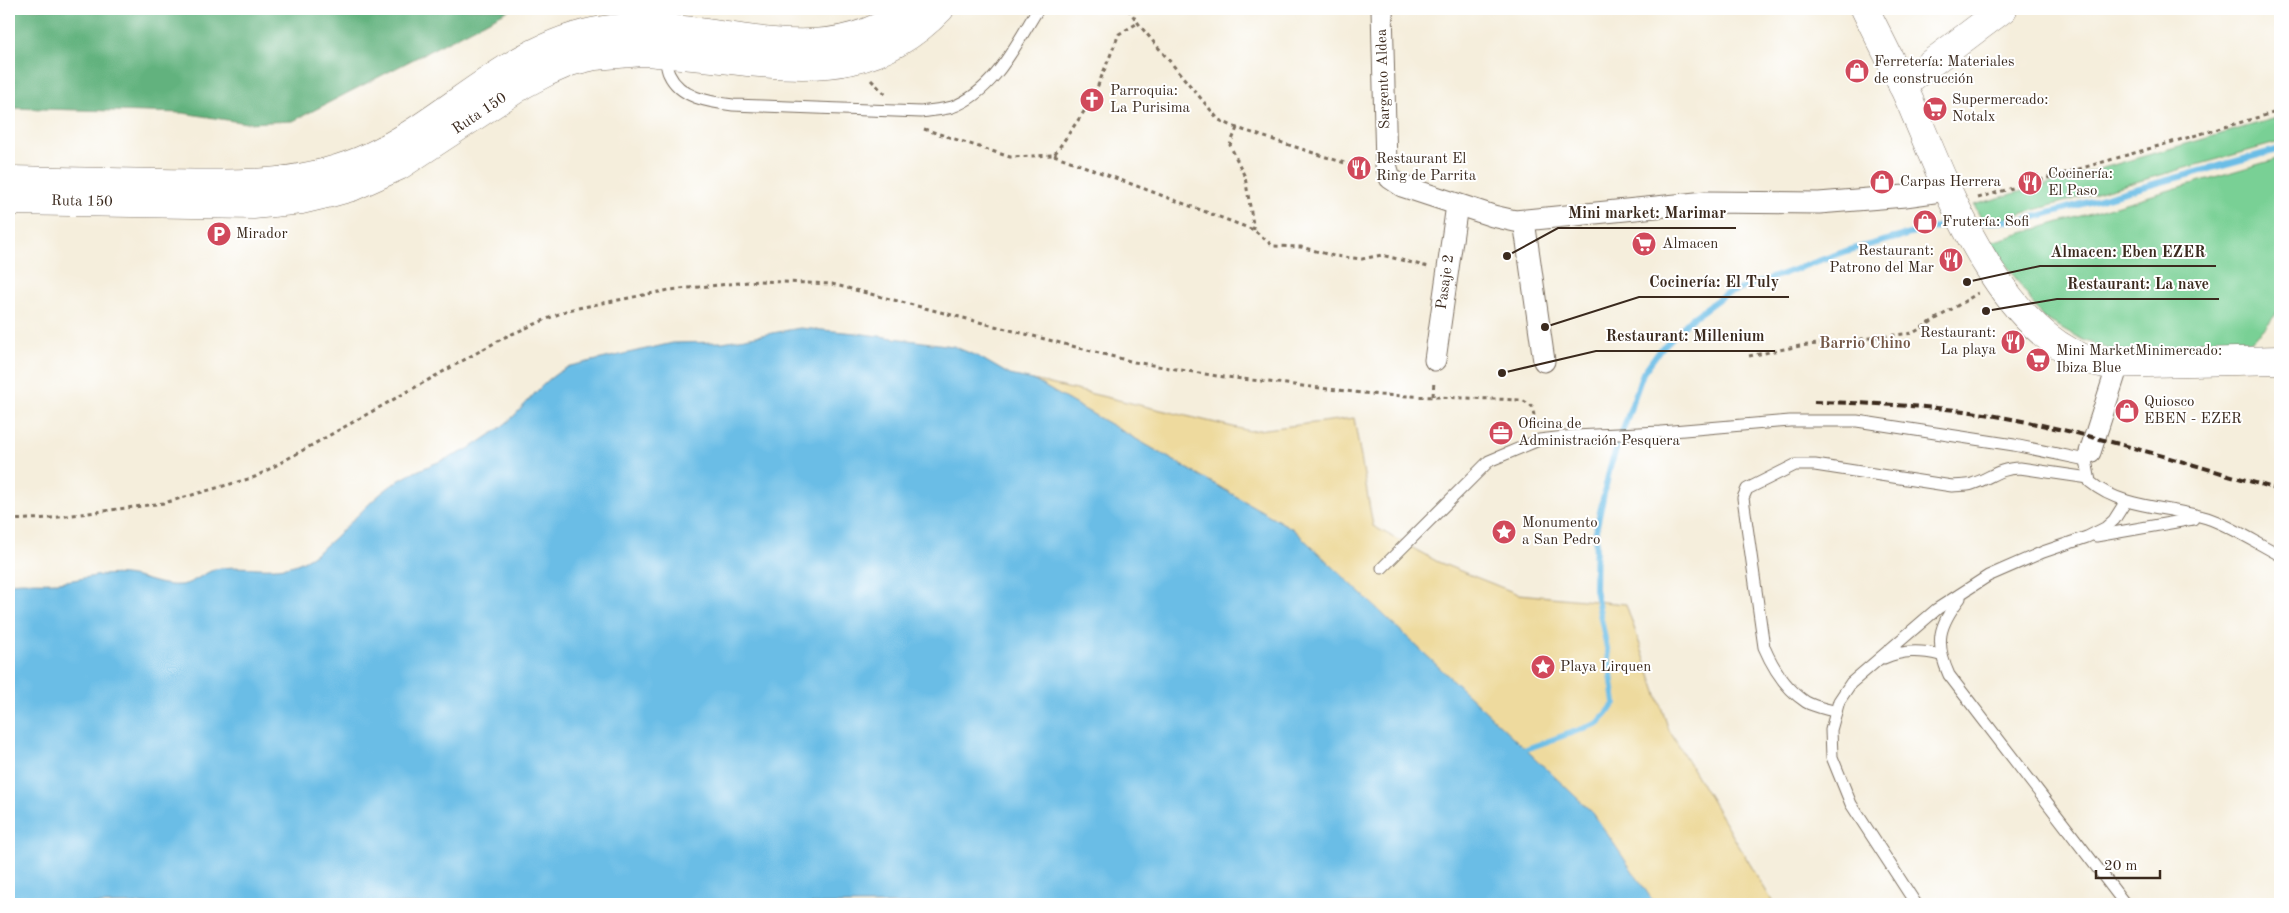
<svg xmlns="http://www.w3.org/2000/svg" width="2289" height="913" font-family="'Old Standard TT',serif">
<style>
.green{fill:#79d095;stroke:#5a7d5a}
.forest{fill:#62b27e;stroke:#4e6e4e}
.sand{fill:#eeda9e;stroke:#94825e}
.water{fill:#6abde6;stroke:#527482}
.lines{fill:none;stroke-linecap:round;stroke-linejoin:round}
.stream{stroke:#6abde6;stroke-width:6}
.lane-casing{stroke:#7c6f60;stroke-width:13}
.street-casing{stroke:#7c6f60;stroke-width:23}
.secondary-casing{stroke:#7c6f60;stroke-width:29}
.primary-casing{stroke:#7c6f60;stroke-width:29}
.path{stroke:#7c6f60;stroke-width:3;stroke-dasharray:4 4;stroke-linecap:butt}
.lane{stroke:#fff;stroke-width:11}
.street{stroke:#fff;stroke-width:21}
.secondary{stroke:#fff;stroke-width:28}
.primary{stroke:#fff;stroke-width:28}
.rail{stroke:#3b2a1e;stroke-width:4;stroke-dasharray:8 4;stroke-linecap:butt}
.labels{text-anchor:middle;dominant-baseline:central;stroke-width:4;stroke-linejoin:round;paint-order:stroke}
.poi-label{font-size:15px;fill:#3b2a1e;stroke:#fff;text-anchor:start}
.street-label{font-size:15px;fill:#3b2a1e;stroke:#fff}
.neighbourhood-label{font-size:16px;font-weight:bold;fill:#765a4a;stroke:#fff}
.leader{fill:none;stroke:#3b2a1e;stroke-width:2}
.callout-dot{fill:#3b2a1e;stroke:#fff;stroke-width:2}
.callout-label{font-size:16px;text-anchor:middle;font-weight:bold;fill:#3b2a1e;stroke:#fff;stroke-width:4;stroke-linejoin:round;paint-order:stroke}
</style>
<rect width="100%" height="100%" fill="#fff"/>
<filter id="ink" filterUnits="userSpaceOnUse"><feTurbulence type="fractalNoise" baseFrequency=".02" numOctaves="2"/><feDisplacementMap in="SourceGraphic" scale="10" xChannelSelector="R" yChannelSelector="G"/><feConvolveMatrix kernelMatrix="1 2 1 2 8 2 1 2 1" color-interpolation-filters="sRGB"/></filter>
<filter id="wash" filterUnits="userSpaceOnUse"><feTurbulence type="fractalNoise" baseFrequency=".0096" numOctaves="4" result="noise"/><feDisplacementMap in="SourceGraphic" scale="20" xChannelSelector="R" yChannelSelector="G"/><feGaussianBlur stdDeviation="1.12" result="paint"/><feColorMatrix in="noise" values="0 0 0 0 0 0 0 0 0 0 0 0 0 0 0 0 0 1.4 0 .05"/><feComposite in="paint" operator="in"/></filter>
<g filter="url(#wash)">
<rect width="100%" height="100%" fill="#f5eedc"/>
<!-- green -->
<g class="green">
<polygon points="2280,117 2280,142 1984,224 1974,205"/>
<polygon points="2280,158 2280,303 2277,313 2263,330 2248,343 2136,352 2108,349 2083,340 2042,317 1991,242"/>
</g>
<!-- forest -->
<polygon class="forest" points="9,9 511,9 293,121 246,123 183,113 9,108"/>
<!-- sand -->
<polygon class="sand" points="1033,380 1250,431 1354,418 1373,526 1438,562 1518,594 1626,604 1669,730 1774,904 1639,904 1293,529"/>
<!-- water -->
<path class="water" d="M800,328L856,333L953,346L979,357L1010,375L1033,380L1293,529L1593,813L1655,904H9V583C25,581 42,583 58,582C81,580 102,572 125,575C145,577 161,587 181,585C196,583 207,569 222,568C245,565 271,572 294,565C325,555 357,512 384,491C406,473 432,465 458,454C472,448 487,437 500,428C526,409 539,380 570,366L673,343L723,342Z"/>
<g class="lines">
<!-- stream -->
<g class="stream">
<polyline points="1971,223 2024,220 2280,149"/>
<polyline points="1526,749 1599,723 1615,703 1608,653 1595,589 1596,530 1610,467 1643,373 1659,351 1691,319 1724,295 1846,251 1944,225 1956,224"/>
</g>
</g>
</g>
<g filter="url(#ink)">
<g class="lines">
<defs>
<g id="lane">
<path d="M665,54C666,60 666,68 669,74C680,98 709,102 733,105L921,112C931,110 942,110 952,107C994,92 1016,44 1038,9"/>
<path d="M2089,453L2086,460L2090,482C2123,509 2168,506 2207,518C2231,526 2257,543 2280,555"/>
<polyline points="2096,536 2193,519"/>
<polyline points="1382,568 1489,461 1539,440 1574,436 1661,432 1790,421 1857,421 2014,445 2086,460"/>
<path d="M1960,598C1939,625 1934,642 1949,675L2125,904"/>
<path d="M1884,658C1903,650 1920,650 1940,655"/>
<path d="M1836,712C1827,709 1815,707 1806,702C1786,689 1773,668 1764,647L1743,498L1747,489L1795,465H1815L1952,486C1958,485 1966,486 1972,484C1992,478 1995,469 2020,468L2089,478"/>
<polyline points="1916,904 1851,804 1832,757 1831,730 1839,701 1851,683 1937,609 1988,576 2043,552 2087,537 2105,528 2114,520 2126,501"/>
</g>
<g id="street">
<polyline points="1382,9 1386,165 1390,178 1402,186 1493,216 1515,221 1706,202 1819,203 1905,196 1948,190"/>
<polyline points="1524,221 1544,361"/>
<polyline points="1435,360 1457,205"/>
<polyline points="2090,452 2118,365"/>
</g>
<g id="secondary">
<path d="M1865,9C1880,40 1897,72 1911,104C1947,188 2003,346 2105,364L2280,360"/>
<polyline points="1902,85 2003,9"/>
</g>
<g id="primary">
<path d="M9,180C59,181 110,182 161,183C235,184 302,188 371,156C451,118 512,44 603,30C708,13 813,82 908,9"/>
<path d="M9,201L253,205L302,200L327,194L352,187L399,166L524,84L547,72L570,62L595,56L642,52C677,54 713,58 748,62C825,69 883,68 940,9"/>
</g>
</defs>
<!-- lane casing -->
<use href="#lane" class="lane-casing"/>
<!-- street casing -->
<use href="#street" class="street-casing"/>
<!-- secondary casing -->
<use href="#secondary" class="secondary-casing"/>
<!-- primary casing -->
<use href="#primary" class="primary-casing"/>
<!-- path -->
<g class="path">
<polyline points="1128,9 1141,27 1219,120 1237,128 1366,170"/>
<polyline points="871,80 886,95"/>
<polyline points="1237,128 1230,145 1245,177 1254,230"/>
<polyline points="924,129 1010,157 1054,155 1092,100 1119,34 1138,23"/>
<polyline points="1054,155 1254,230 1273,246 1301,247 1334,256 1362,259 1382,255 1428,267"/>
<polyline points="1978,198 2280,111"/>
<polyline points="1749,356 1800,346 1913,333 1978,293"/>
<polyline points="1433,396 1434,380"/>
<polyline points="9,520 51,518 164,503 255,477 505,337 568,310 669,290 759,281 832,284 1134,362 1217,376 1380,395 1522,400 1532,406 1536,425"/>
</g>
<!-- lane -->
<use href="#lane" class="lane"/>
<!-- street -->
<use href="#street" class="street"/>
<!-- secondary -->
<use href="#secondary" class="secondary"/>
<!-- primary -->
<use href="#primary" class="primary"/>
<!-- rail -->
<path class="rail" d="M1814,402C1864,403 1914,405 1965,411C2069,426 2179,461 2280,490"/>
</g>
</g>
<!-- icons -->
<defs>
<symbol id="shop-disc" viewBox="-11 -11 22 22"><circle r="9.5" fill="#d1495b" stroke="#fff"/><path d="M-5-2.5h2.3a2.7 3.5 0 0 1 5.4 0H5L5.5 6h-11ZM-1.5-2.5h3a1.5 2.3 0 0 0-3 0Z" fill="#fff"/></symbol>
<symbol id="church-disc" viewBox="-11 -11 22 22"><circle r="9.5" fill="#d1495b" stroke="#fff"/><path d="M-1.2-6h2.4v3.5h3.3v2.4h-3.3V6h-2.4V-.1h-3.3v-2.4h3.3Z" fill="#fff"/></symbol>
<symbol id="supermarket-disc" viewBox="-11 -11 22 22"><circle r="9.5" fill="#d1495b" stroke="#fff"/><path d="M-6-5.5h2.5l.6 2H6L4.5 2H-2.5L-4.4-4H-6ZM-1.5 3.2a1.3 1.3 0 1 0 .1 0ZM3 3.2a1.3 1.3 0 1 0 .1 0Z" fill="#fff"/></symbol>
<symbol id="restaurant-disc" viewBox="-11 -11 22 22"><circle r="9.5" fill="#d1495b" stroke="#fff"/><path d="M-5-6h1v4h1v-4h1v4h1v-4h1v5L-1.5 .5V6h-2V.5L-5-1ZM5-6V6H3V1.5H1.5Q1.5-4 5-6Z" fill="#fff"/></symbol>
<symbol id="parking-disc" viewBox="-11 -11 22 22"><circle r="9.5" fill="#d1495b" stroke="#fff"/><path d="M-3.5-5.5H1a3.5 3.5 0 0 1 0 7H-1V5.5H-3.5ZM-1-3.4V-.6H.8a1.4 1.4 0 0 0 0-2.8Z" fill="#fff"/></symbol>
<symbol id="office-disc" viewBox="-11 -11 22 22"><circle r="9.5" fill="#d1495b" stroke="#fff"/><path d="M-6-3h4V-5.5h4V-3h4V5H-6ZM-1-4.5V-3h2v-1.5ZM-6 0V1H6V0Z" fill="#fff"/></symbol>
<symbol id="sight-disc" viewBox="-11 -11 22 22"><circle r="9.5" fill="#d1495b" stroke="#fff"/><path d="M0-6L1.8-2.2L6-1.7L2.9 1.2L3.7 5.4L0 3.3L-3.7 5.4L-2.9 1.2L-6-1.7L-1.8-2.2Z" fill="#fff"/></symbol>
</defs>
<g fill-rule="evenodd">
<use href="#shop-disc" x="1843" y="57" width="28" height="28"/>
<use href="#church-disc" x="1078" y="86" width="28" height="28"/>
<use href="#supermarket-disc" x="1921" y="95" width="28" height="28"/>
<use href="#restaurant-disc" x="1345" y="154" width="28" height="28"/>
<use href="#shop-disc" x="1868" y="168" width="28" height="28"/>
<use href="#restaurant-disc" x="2016" y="169" width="28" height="28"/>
<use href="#shop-disc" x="1911" y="208" width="28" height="28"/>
<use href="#parking-disc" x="205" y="220" width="28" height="28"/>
<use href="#supermarket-disc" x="1630" y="230" width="28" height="28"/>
<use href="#restaurant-disc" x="1937" y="246" width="28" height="28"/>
<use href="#restaurant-disc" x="1999" y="328" width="28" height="28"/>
<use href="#supermarket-disc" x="2024" y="346" width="28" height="28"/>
<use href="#shop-disc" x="2113" y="397" width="28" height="28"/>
<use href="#office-disc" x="1487" y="419" width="28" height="28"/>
<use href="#sight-disc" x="1490" y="518" width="28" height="28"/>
<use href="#sight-disc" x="1529" y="653" width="28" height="28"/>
</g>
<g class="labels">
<!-- poi labels -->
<g class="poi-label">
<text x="1874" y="62">Ferretería: Materiales<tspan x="1874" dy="17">de construcción</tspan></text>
<text x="1110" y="91">Parroquia:<tspan x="1110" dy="17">La Purisima</tspan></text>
<text x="1952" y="100">Supermercado:<tspan x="1952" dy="17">Notalx</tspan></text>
<text x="1376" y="159">Restaurant El<tspan x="1376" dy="17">Ring de Parrita</tspan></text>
<text x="2048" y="174">Cocinería:<tspan x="2048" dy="17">El Paso</tspan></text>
<text x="1900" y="182">Carpas Herrera</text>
<text x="1942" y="222">Frutería: Sofi</text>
<text x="236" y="234">Mirador</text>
<text x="1662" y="244">Almacen</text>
<text x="1934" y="251" text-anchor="end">Restaurant:<tspan x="1934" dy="17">Patrono del Mar</tspan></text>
<text x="1996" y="333" text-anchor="end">Restaurant:<tspan x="1996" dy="17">La playa</tspan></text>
<text x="2056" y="351">Mini MarketMinimercado:<tspan x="2056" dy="17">Ibiza Blue</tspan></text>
<text x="2144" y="402">Quiosco<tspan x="2144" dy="17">EBEN - EZER</tspan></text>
<text x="1518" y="424">Oficina de<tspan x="1518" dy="17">Administración Pesquera</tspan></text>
<text x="1522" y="523">Monumento<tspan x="1522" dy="17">a San Pedro</tspan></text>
<text x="1560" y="667">Playa Lirquen</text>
</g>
<!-- street labels -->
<g class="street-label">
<text transform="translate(1384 79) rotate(-92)">Sargento Aldea</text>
<text transform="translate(480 114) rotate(-34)">Ruta 150</text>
<text transform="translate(82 202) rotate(1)">Ruta 150</text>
<text transform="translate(1446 282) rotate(-82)">Pasaje 2</text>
</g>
<!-- neighbourhood labels -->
<g class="neighbourhood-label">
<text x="1865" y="344">Barrio Chino</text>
</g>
</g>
<!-- callouts -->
<path class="leader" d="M1507 256L1558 228H1736M1967 282L2040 266H2216M1545 327L1639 297H1789M1986 311L2057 299H2219M1502 373L1596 351H1775"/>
<g class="callout-dot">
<circle cx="1507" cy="256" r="5"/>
<circle cx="1967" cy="282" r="5"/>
<circle cx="1545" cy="327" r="5"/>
<circle cx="1986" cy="311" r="5"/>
<circle cx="1502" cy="373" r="5"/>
</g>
<g class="callout-label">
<text x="1647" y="218">Mini market: Marimar</text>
<text x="2128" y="257">Almacen: Eben EZER</text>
<text x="1714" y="287">Cocinería: El Tuly</text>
<text x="2138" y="289">Restaurant: La nave</text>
<text x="1685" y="341">Restaurant: Millenium</text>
</g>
<!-- margin -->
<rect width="2289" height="913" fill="none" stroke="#fff" stroke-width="30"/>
<!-- scale -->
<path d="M2096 870v8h64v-8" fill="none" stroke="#3b2a1e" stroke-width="2.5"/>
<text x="2104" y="870" font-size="15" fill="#3b2a1e" stroke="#ffffff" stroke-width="4" paint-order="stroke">20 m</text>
</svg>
